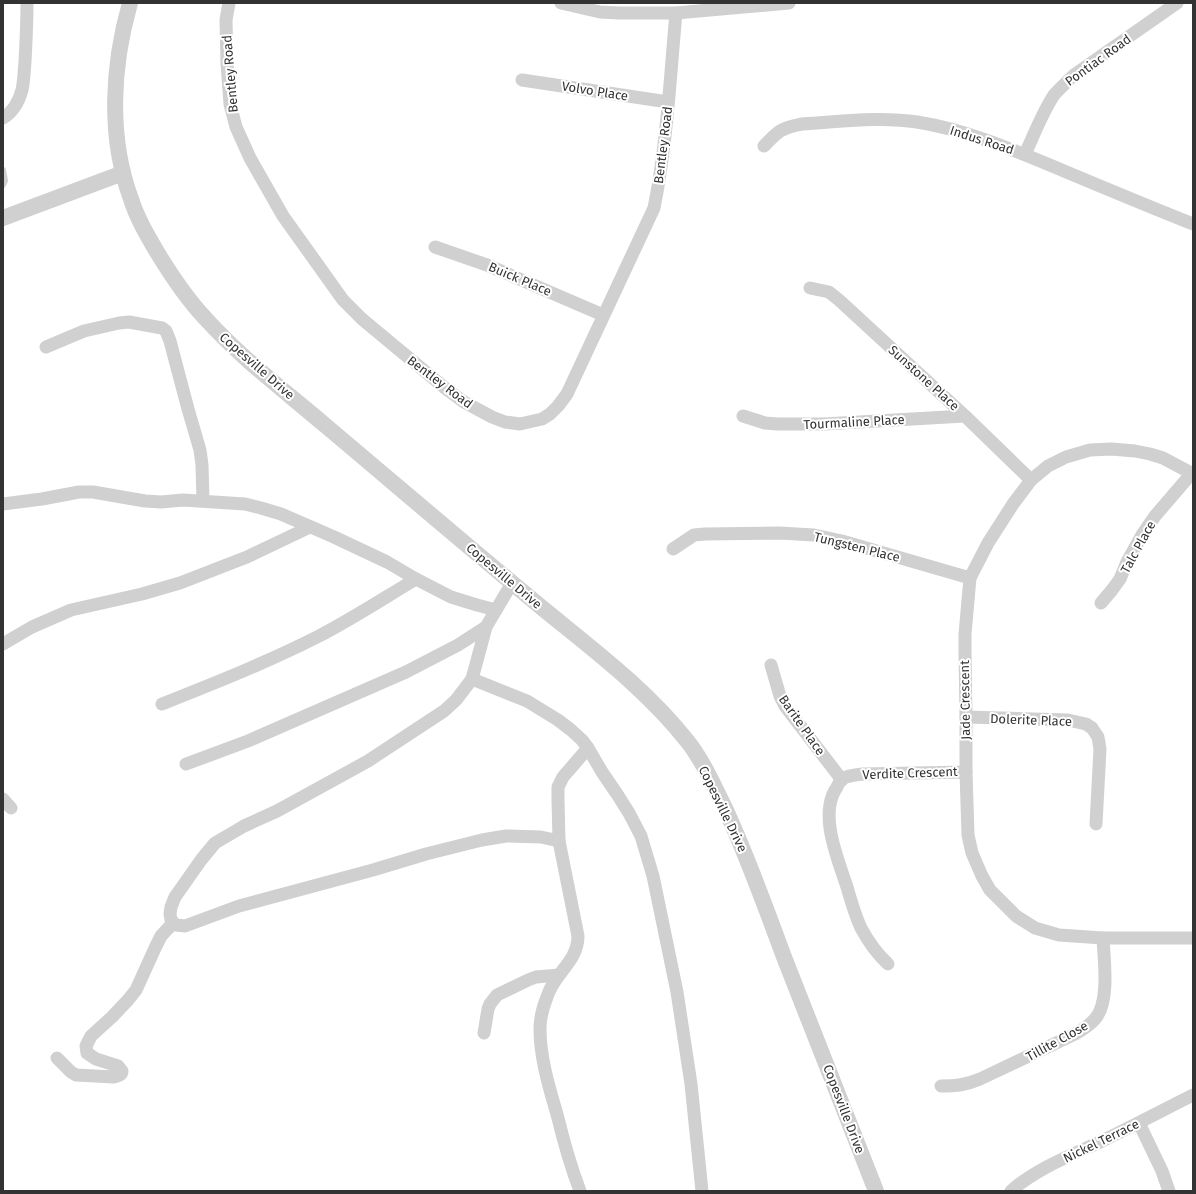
<svg xmlns="http://www.w3.org/2000/svg" width="1196" height="1194" font-family="'Fira Sans',sans-serif">
<style>
.lines{fill:none;stroke-linecap:round;stroke-linejoin:round}
.service{stroke:#d0d0d0;stroke-width:6}
.minor{stroke:#d0d0d0;stroke-width:13}
.tertiary{stroke:#d0d0d0;stroke-width:16}
.labels{text-anchor:middle;dominant-baseline:central;stroke-width:4;stroke-linejoin:round;paint-order:stroke}
.street-label{font-size:13px;fill:#333;stroke:#fff}
</style>
<rect width="100%" height="100%" fill="#fff"/>
<g class="lines">
<!-- service -->
<polyline class="service" points="3,170 5,181 3,185"/>
<!-- minor -->
<g class="minor">
<path d="M229,3L226,20L227,64L230,104L236,127L250,158L283,216L343,300L362,319L445,388L464,402L492,417L505,422L520,424L542,419L550,414L558,406L567,394L654,208C667,144 670,78 676,13"/>
<polyline points="561,3 600,12 619,13 676,13 789,3"/>
<polyline points="522,80 668,102"/>
<path d="M3,118C13,112 19,101 22,90C24,81 24,72 25,62C26,43 27,23 27,3"/>
<path d="M764,146C778,131 781,128 802,124C839,122 879,116 917,122C968,130 1016,151 1064,171C1107,189 1150,207 1193,224"/>
<path d="M1025,154C1034,135 1042,113 1054,95C1060,88 1067,82 1074,75L1177,3"/>
<polyline points="435,247 487,265 603,315"/>
<polyline points="810,288 829,292 839,300 965,416 1031,480"/>
<polyline points="46,347 84,331 119,323 129,322 162,328 166,331 170,341 188,409 200,450 202,465 203,501"/>
<polyline points="743,416 765,423 777,424 824,424 965,416"/>
<polyline points="1193,474 1163,458 1150,454 1135,451 1111,449 1090,450 1066,457 1048,466 1031,480 1013,504 988,543 970,578 965,634 965,652 966,717 966,772 968,835 972,853 982,876 990,890 1016,916 1035,928 1059,935 1103,938 1193,938"/>
<polyline points="3,504 42,499 79,492 93,492 145,501 161,502 183,500 245,504 261,508 281,514 334,537 387,562 416,579 451,597 477,605 496,610 512,583"/>
<polyline points="673,549 694,535 705,534 779,533 814,535 842,541 970,578"/>
<polyline points="1101,603 1112,590 1120,579 1127,562 1142,535 1155,516 1192,473"/>
<polyline points="496,610 486,627 472,679 527,701 558,720 571,730 582,740 588,748 602,772 617,794 629,813 641,836 653,876 677,992 691,1084 702,1191"/>
<polyline points="3,644 32,627 71,610 142,594 180,583 247,557 310,527"/>
<polyline points="771,665 780,696 785,706 842,780"/>
<polyline points="472,679 456,700 444,711 368,761 277,811 244,826 215,843 201,860 175,897 171,907 170,914 171,920 176,925 185,926 239,906 373,870 426,854 482,840 506,836 541,837 559,841"/>
<path d="M162,704C215,683 268,662 319,636C352,619 384,598 416,579"/>
<polyline points="966,717 1068,720 1086,724 1092,728 1098,737 1100,749 1096,824"/>
<polyline points="186,764 248,741 406,672 458,645 486,627"/>
<polyline points="3,799 11,808"/>
<path d="M888,964C877,954 868,941 861,928C855,915 851,901 847,887C838,859 818,814 837,787C838,784 840,781 842,779C848,775 856,775 863,774L966,772"/>
<polyline points="484,1033 488,1009 490,1004 497,995 528,980 536,977 559,975"/>
<path d="M57,1058L71,1072L76,1075L114,1077C118,1076 122,1075 122,1071L118,1066L96,1059L87,1053L86,1046L91,1036L112,1017L128,1000L136,990L156,946L161,936L173,923"/>
<path d="M941,1086C956,1086 966,1085 980,1079L1075,1034C1082,1030 1089,1026 1095,1019C1110,1002 1104,960 1103,938"/>
<polyline points="1139,1123 1162,1171 1169,1191"/>
<path d="M580,1191C571,1167 564,1143 558,1118C550,1090 540,1059 540,1029C540,1018 543,1007 547,997C554,973 578,962 578,936L559,841L558,800V787L563,777L588,748"/>
<path d="M1011,1191C1037,1168 1072,1155 1102,1141C1133,1126 1163,1110 1193,1095"/>
</g>
<!-- tertiary -->
<g class="tertiary">
<path d="M130,3C112,66 108,137 131,199C137,218 147,235 157,252C171,275 186,298 205,318C241,358 285,391 326,426C396,485 465,544 535,602C588,646 645,687 688,742C703,761 713,784 724,806C747,855 765,906 784,957C814,1035 845,1113 876,1191"/>
<polyline points="3,218 123,173"/>
</g>
</g>
<g class="labels">
<!-- street labels -->
<g class="street-label">
<text transform="translate(1098 60) rotate(-36)">Pontiac Road</text>
<text transform="translate(230 74) rotate(-95)">Bentley Road</text>
<text transform="translate(595 91) rotate(9)">Volvo Place</text>
<text transform="translate(982 140) rotate(18)">Indus Road</text>
<text transform="translate(663 145) rotate(-83)">Bentley Road</text>
<text transform="translate(520 279) rotate(23)">Buick Place</text>
<text transform="translate(257 366) rotate(41)">Copesville Drive</text>
<text transform="translate(924 378) rotate(42)">Sunstone Place</text>
<text transform="translate(440 382) rotate(37)">Bentley Road</text>
<text transform="translate(854 422) rotate(-3)">Tourmaline Place</text>
<text transform="translate(857 547) rotate(14)">Tungsten Place</text>
<text transform="translate(1138 547) rotate(-61)">Talc Place</text>
<text transform="translate(504 576) rotate(40)">Copesville Drive</text>
<text transform="translate(965 700) rotate(-91)">Jade Crescent</text>
<text transform="translate(1031 720) rotate(2)">Dolerite Place</text>
<text transform="translate(802 725) rotate(55)">Barite Place</text>
<text transform="translate(910 773) rotate(-2)">Verdite Crescent</text>
<text transform="translate(723 809) rotate(64)">Copesville Drive</text>
<text transform="translate(1057 1041) rotate(-29)">Tillite Close</text>
<text transform="translate(844 1109) rotate(69)">Copesville Drive</text>
<text transform="translate(1101 1141) rotate(-26)">Nickel Terrace</text>
</g>
</g>
<!-- border -->
<rect width="1196" height="1194" fill="none" stroke="#333333" stroke-width="8"/>
</svg>
